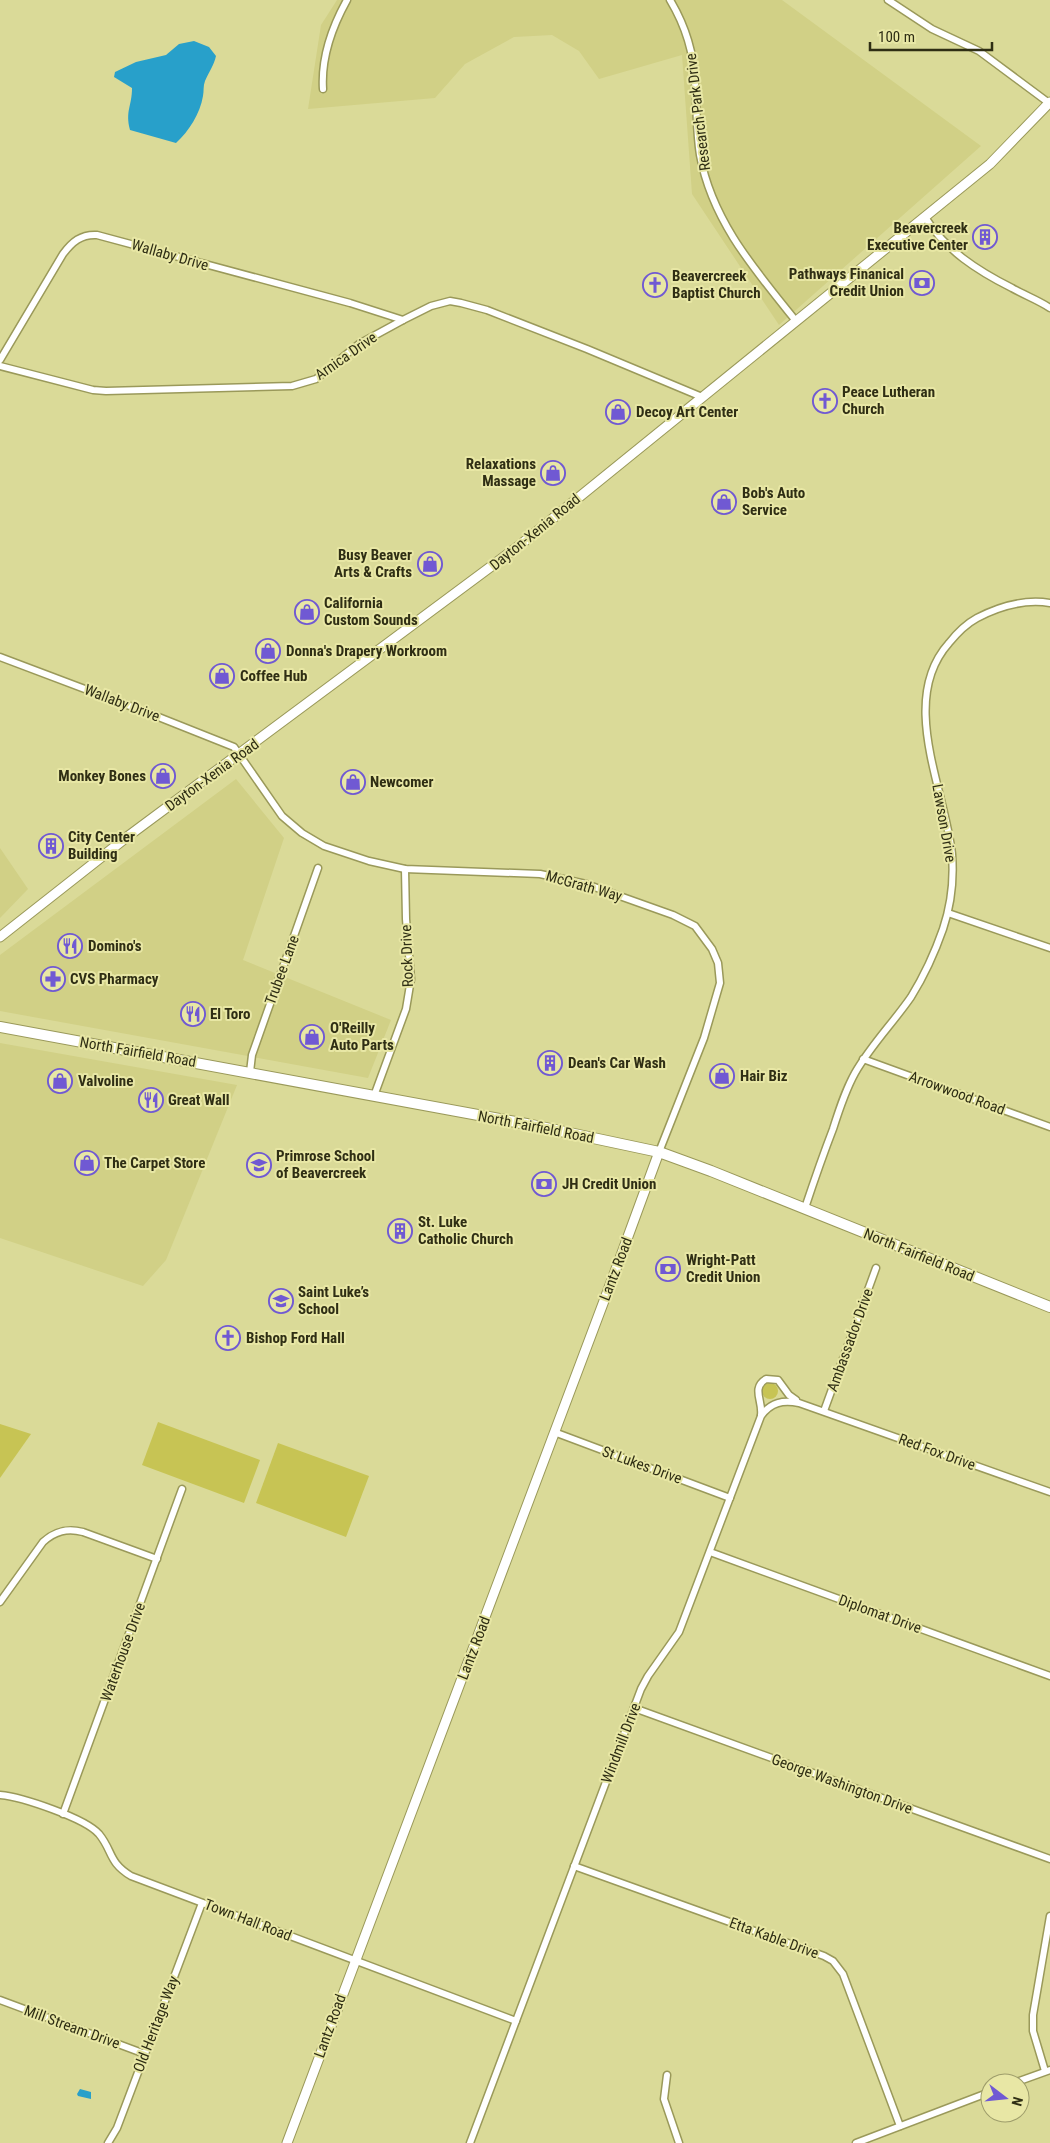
<svg xmlns="http://www.w3.org/2000/svg" width="1050" height="2143" font-family="'Roboto Condensed',sans-serif">
<style>
.built{fill:#d1d086}
.green{fill:#c7c454}
.water{fill:#28a0ca}
.lines{fill:none;stroke-linecap:round;stroke-linejoin:round}
.street-casing{stroke:#9a995a;stroke-width:9}
.secondary-casing{stroke:#9a995a;stroke-width:11}
.primary-casing{stroke:#9a995a;stroke-width:12}
.street{stroke:#fff;stroke-width:6}
.secondary{stroke:#fff;stroke-width:9}
.primary{stroke:#fff;stroke-width:10}
.labels{text-anchor:middle;dominant-baseline:central;stroke-width:4;stroke-linejoin:round;paint-order:stroke}
.street-label{font-size:15px;fill:#2f2e14;stroke:#e8e7a5}
.poi-label{font-size:15px;font-weight:bold;fill:#2f2e14;stroke:#e8e7a5;text-anchor:start}
</style>
<rect width="100%" height="100%" fill="#dada98"/>
<!-- built -->
<g class="built">
<polygon points="337,0 782,0 981,146 779,325 692,194 682,55 599,79 579,51 552,35 514,37 465,64 435,98 308,109 321,25"/>
<polygon points="236,779 284,838 243,960 391,1020 368,1078 0,1011 0,955"/>
<polygon points="0,848 28,889 0,918"/>
<polygon points="0,1043 237,1085 166,1260 143,1286 0,1238"/>
</g>
<!-- green -->
<g class="green">
<circle cx="770" cy="1391" r="8"/>
<polygon points="158,1422 260,1460 244,1503 142,1465"/>
<polygon points="0,1424 31,1434 0,1478"/>
<polygon points="278,1443 369,1476 346,1537 256,1503"/>
</g>
<!-- water -->
<g class="water">
<path d="M194,41L209,47L216,56C214,65 209,72 205,81C203,86 204,91 203,96C200,114 189,131 176,143L130,130C125,111 132,106 132,88L114,77L115,72L136,62L166,55L179,44Z"/>
<polygon points="80,2089 91,2092 91,2099 78,2096 77,2094"/>
</g>
<g class="lines">
<defs>
<g id="street">
<path d="M670,0C685,25 694,54 695,83C697,107 696,131 700,155C712,221 755,270 796,321"/>
<polyline points="888,0 932,29 979,51 1049,103"/>
<path d="M323,89C321,57 332,27 347,0"/>
<path d="M925,217C945,250 978,271 1012,288C1024,295 1038,300 1050,308"/>
<path d="M0,360L63,254C72,242 81,234 97,235L350,303L403,320"/>
<polyline points="0,366 93,390 106,391 292,386 316,379 359,344 403,320 431,306 450,301 461,303 487,310 587,349 702,397"/>
<polyline points="0,657 151,714 234,747 282,816 302,833 324,846 369,861 405,869 540,874 586,884 673,915 695,926 712,949 718,963 720,983 704,1038 659,1152"/>
<polyline points="948,913 1050,948"/>
<polyline points="863,1059 1050,1127"/>
<polyline points="250,1072 252,1055 318,868"/>
<polyline points="374,1096 406,1009 411,979 406,919 405,869"/>
<path d="M805,1208C814,1181 823,1155 833,1129C839,1110 845,1091 855,1073C871,1045 893,1023 911,997C924,976 935,952 943,929C951,905 954,879 952,854C945,789 898,700 949,643C957,633 966,624 977,618C1000,606 1025,599 1050,603"/>
<polyline points="824,1411 876,1268"/>
<path d="M761,1415C763,1401 751,1388 766,1379L778,1380L789,1395L796,1400"/>
<polyline points="554,1432 730,1498"/>
<polyline points="710,1552 1050,1676"/>
<path d="M0,1602L43,1542C55,1531 67,1528 83,1532L157,1559"/>
<polyline points="634,1708 1050,1859"/>
<path d="M0,1795C22,1797 85,1818 99,1834C113,1851 108,1862 131,1876L516,2021"/>
<polyline points="63,1814 182,1489"/>
<polyline points="574,1866 824,1956 833,1961 843,1974 900,2126"/>
<polyline points="0,2000 145,2054"/>
<polyline points="1045,2071 1033,2031 1033,2015 1050,1916"/>
<polyline points="667,2075 664,2099 679,2143"/>
<polyline points="1014,2083 1050,2070"/>
<polyline points="108,2143 117,2128 202,1903"/>
<path d="M470,2143L641,1689L648,1676L679,1632L761,1416C771,1402 783,1400 799,1403L1050,1492"/>
<polyline points="856,2143 990,2092"/>
</g>
<g id="secondary">
<polyline points="0,937 127,837 520,545 990,164 1050,102"/>
<polyline points="287,2143 619,1261 659,1152"/>
</g>
<polyline id="primary" points="0,1027 532,1125 659,1152 711,1171 1050,1307"/>
</defs>
<!-- street casing -->
<use href="#street" class="street-casing"/>
<!-- secondary casing -->
<use href="#secondary" class="secondary-casing"/>
<!-- primary casing -->
<use href="#primary" class="primary-casing"/>
<!-- street -->
<use href="#street" class="street"/>
<!-- secondary -->
<use href="#secondary" class="secondary"/>
<!-- primary -->
<use href="#primary" class="primary"/>
</g>
<!-- icons -->
<defs>
<symbol id="building-ring" viewBox="-11 -11 22 22"><circle r="9.5" fill="#e8e7a5" stroke="#7059d3" stroke-width="1.5"/><path d="M-4-6H4V6H1V3H-1V6H-4ZM-2.5-4.3h1.7v1.8h-1.7ZM.8-4.3h1.7v1.8H.8ZM-2.5-1h1.7V.8h-1.7ZM.8-1h1.7V.8H.8Z" fill="#7059d3"/></symbol>
<symbol id="bank-ring" viewBox="-11 -11 22 22"><circle r="9.5" fill="#e8e7a5" stroke="#7059d3" stroke-width="1.5"/><path d="M-6-4H6V4H-6ZM0-2.3a2.3 2.3 0 1 0 0 4.6a2.3 2.3 0 1 0 0-4.6Z" fill="#7059d3"/></symbol>
<symbol id="church-ring" viewBox="-11 -11 22 22"><circle r="9.5" fill="#e8e7a5" stroke="#7059d3" stroke-width="1.5"/><path d="M-1.2-6h2.4v3.5h3.3v2.4h-3.3V6h-2.4V-.1h-3.3v-2.4h3.3Z" fill="#7059d3"/></symbol>
<symbol id="shop-ring" viewBox="-11 -11 22 22"><circle r="9.5" fill="#e8e7a5" stroke="#7059d3" stroke-width="1.5"/><path d="M-5-2.5h2.3a2.7 3.5 0 0 1 5.4 0H5L5.5 6h-11ZM-1.5-2.5h3a1.5 2.3 0 0 0-3 0Z" fill="#7059d3"/></symbol>
<symbol id="restaurant-ring" viewBox="-11 -11 22 22"><circle r="9.5" fill="#e8e7a5" stroke="#7059d3" stroke-width="1.5"/><path d="M-5-6h1v4h1v-4h1v4h1v-4h1v5L-1.5 .5V6h-2V.5L-5-1ZM5-6V6H3V1.5H1.5Q1.5-4 5-6Z" fill="#7059d3"/></symbol>
<symbol id="pharmacy-ring" viewBox="-11 -11 22 22"><circle r="9.5" fill="#e8e7a5" stroke="#7059d3" stroke-width="1.5"/><path d="M-2-6h4v4h4v4h-4v4h-4v-4h-4v-4h4Z" fill="#7059d3"/></symbol>
<symbol id="school-ring" viewBox="-11 -11 22 22"><circle r="9.5" fill="#e8e7a5" stroke="#7059d3" stroke-width="1.5"/><path d="M0-5L7-2L0 1L-7-2ZM-4 1L0 2.5L4 1V4Q0 6-4 4Z" fill="#7059d3"/></symbol>
</defs>
<g fill-rule="evenodd">
<use href="#building-ring" x="971" y="223" width="28" height="28"/>
<use href="#bank-ring" x="908" y="269" width="28" height="28"/>
<use href="#church-ring" x="641" y="271" width="28" height="28"/>
<use href="#church-ring" x="811" y="387" width="28" height="28"/>
<use href="#shop-ring" x="604" y="398" width="28" height="28"/>
<use href="#shop-ring" x="539" y="459" width="28" height="28"/>
<use href="#shop-ring" x="710" y="488" width="28" height="28"/>
<use href="#shop-ring" x="416" y="550" width="28" height="28"/>
<use href="#shop-ring" x="293" y="598" width="28" height="28"/>
<use href="#shop-ring" x="254" y="637" width="28" height="28"/>
<use href="#shop-ring" x="208" y="662" width="28" height="28"/>
<use href="#shop-ring" x="149" y="762" width="28" height="28"/>
<use href="#shop-ring" x="339" y="768" width="28" height="28"/>
<use href="#building-ring" x="37" y="832" width="28" height="28"/>
<use href="#restaurant-ring" x="56" y="932" width="28" height="28"/>
<use href="#pharmacy-ring" x="39" y="965" width="28" height="28"/>
<use href="#restaurant-ring" x="179" y="1000" width="28" height="28"/>
<use href="#shop-ring" x="298" y="1023" width="28" height="28"/>
<use href="#building-ring" x="536" y="1049" width="28" height="28"/>
<use href="#shop-ring" x="708" y="1062" width="28" height="28"/>
<use href="#shop-ring" x="46" y="1067" width="28" height="28"/>
<use href="#restaurant-ring" x="137" y="1086" width="28" height="28"/>
<use href="#shop-ring" x="73" y="1149" width="28" height="28"/>
<use href="#school-ring" x="245" y="1151" width="28" height="28"/>
<use href="#bank-ring" x="530" y="1170" width="28" height="28"/>
<use href="#building-ring" x="386" y="1217" width="28" height="28"/>
<use href="#bank-ring" x="654" y="1255" width="28" height="28"/>
<use href="#school-ring" x="267" y="1287" width="28" height="28"/>
<use href="#church-ring" x="214" y="1324" width="28" height="28"/>
</g>
<g class="labels">
<!-- street labels -->
<g class="street-label">
<text transform="translate(698 112) rotate(-97)">Research Park Drive</text>
<text transform="translate(170 255) rotate(16)">Wallaby Drive</text>
<text transform="translate(346 356) rotate(-35)">Arnica Drive</text>
<text transform="translate(535 532) rotate(-39)">Dayton-Xenia Road</text>
<text transform="translate(122 703) rotate(21)">Wallaby Drive</text>
<text transform="translate(212 775) rotate(-36)">Dayton-Xenia Road</text>
<text transform="translate(944 823) rotate(80)">Lawson Drive</text>
<text transform="translate(584 886) rotate(16)">McGrath Way</text>
<text transform="translate(407 956) rotate(-92)">Rock Drive</text>
<text transform="translate(282 970) rotate(-70)">Trubee Lane</text>
<text transform="translate(138 1052) rotate(10)">North Fairfield Road</text>
<text transform="translate(957 1093) rotate(20)">Arrowwood Road</text>
<text transform="translate(536 1127) rotate(11)">North Fairfield Road</text>
<text transform="translate(919 1255) rotate(22)">North Fairfield Road</text>
<text transform="translate(616 1269) rotate(-69)">Lantz Road</text>
<text transform="translate(850 1340) rotate(-70)">Ambassador Drive</text>
<text transform="translate(937 1452) rotate(20)">Red Fox Drive</text>
<text transform="translate(642 1465) rotate(20)">St Lukes Drive</text>
<text transform="translate(880 1614) rotate(20)">Diplomat Drive</text>
<text transform="translate(474 1648) rotate(-69)">Lantz Road</text>
<text transform="translate(123 1652) rotate(-70)">Waterhouse Drive</text>
<text transform="translate(621 1743) rotate(-69)">Windmill Drive</text>
<text transform="translate(842 1784) rotate(20)">George Washington Drive</text>
<text transform="translate(248 1920) rotate(21)">Town Hall Road</text>
<text transform="translate(774 1938) rotate(20)">Etta Kable Drive</text>
<text transform="translate(156 2024) rotate(-69)">Old Heritage Way</text>
<text transform="translate(330 2026) rotate(-70)">Lantz Road</text>
<text transform="translate(72 2027) rotate(20)">Mill Stream Drive</text>
</g>
<!-- poi labels -->
<g class="poi-label">
<text x="968" y="228" text-anchor="end">Beavercreek<tspan x="968" dy="17">Executive Center</tspan></text>
<text x="904" y="274" text-anchor="end">Pathways Finanical<tspan x="904" dy="17">Credit Union</tspan></text>
<text x="672" y="276">Beavercreek<tspan x="672" dy="17">Baptist Church</tspan></text>
<text x="842" y="392">Peace Lutheran<tspan x="842" dy="17">Church</tspan></text>
<text x="636" y="412">Decoy Art Center</text>
<text x="536" y="464" text-anchor="end">Relaxations<tspan x="536" dy="17">Massage</tspan></text>
<text x="742" y="493">Bob's Auto<tspan x="742" dy="17">Service</tspan></text>
<text x="412" y="555" text-anchor="end">Busy Beaver<tspan x="412" dy="17">Arts &amp; Crafts</tspan></text>
<text x="324" y="603">California<tspan x="324" dy="17">Custom Sounds</tspan></text>
<text x="286" y="651">Donna's Drapery Workroom</text>
<text x="240" y="676">Coffee Hub</text>
<text x="146" y="776" text-anchor="end">Monkey Bones</text>
<text x="370" y="782">Newcomer</text>
<text x="68" y="837">City Center<tspan x="68" dy="17">Building</tspan></text>
<text x="88" y="946">Domino's</text>
<text x="70" y="979">CVS Pharmacy</text>
<text x="210" y="1014">El Toro</text>
<text x="330" y="1028">O'Reilly<tspan x="330" dy="17">Auto Parts</tspan></text>
<text x="568" y="1063">Dean's Car Wash</text>
<text x="740" y="1076">Hair Biz</text>
<text x="78" y="1081">Valvoline</text>
<text x="168" y="1100">Great Wall</text>
<text x="276" y="1156">Primrose School<tspan x="276" dy="17">of Beavercreek</tspan></text>
<text x="104" y="1163">The Carpet Store</text>
<text x="562" y="1184">JH Credit Union</text>
<text x="418" y="1222">St. Luke<tspan x="418" dy="17">Catholic Church</tspan></text>
<text x="686" y="1260">Wright-Patt<tspan x="686" dy="17">Credit Union</tspan></text>
<text x="298" y="1292">Saint Luke’s<tspan x="298" dy="17">School</tspan></text>
<text x="246" y="1338">Bishop Ford Hall</text>
</g>
</g>
<!-- north arrow -->
<g transform="translate(1005 2098) rotate(106)"><circle r="24" fill="#e8e7a5" stroke="#9e9d6b"/>
<path d="M0-4L9 19L0 12L-9 19Z" fill="#7059d3"/>
<text y="-8" font-size="14" font-weight="bold" text-anchor="middle" fill="#2f2e14">N</text>
</g>
<!-- scale -->
<path d="M870 42v8h122v-8" fill="none" stroke="#2f2e14" stroke-width="2.5"/>
<text x="878" y="42" font-size="15" fill="#2f2e14" stroke="#e8e7a5" stroke-width="4" paint-order="stroke">100 m</text>
</svg>
